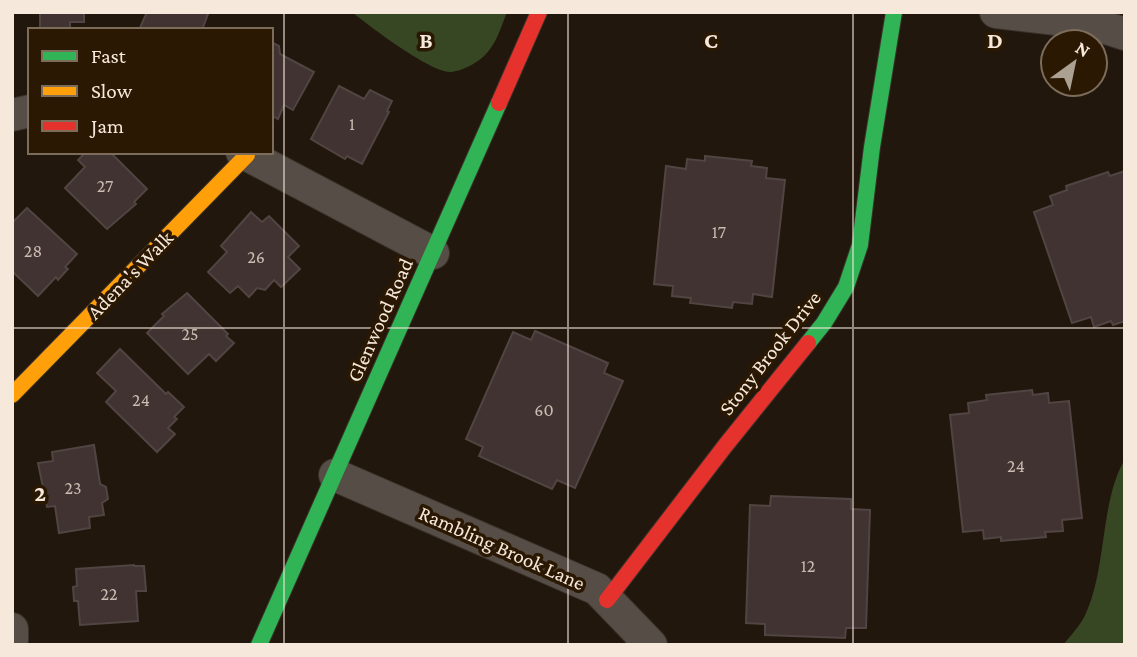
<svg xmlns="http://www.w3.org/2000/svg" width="1137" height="657" font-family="'Crimson Pro',serif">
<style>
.forest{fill:#374724}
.building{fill:#413331;stroke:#504542;stroke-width:2}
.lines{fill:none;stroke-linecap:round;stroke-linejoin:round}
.street-casing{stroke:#3a322b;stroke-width:34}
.fast-casing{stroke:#3a322b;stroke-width:18}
.slow-casing{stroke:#3a322b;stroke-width:18}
.jam-casing{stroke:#3a322b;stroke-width:18}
.street{stroke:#564e46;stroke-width:32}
.fast{stroke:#30b455;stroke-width:16}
.slow{stroke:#ff9f0a;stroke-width:16}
.jam{stroke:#e5322d;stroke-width:16}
.grid{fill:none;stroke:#f6e9dc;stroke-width:2;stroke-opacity:0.55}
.labels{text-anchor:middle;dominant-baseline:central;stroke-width:7;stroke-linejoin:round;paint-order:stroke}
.number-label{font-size:18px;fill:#c9bcb1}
.street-label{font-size:21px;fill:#f6e9dc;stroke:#2b1803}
.grid-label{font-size:23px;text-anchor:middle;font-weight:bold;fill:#f6e9dc;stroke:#2b1803;stroke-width:7;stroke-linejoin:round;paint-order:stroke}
</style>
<rect width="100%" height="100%" fill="#22170c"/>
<!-- forest -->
<g class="forest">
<path d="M352,12H507C501,27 496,45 484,56C477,63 460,72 450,72C430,72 369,26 352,12Z"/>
<path d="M1125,459V645H1063C1071,635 1081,625 1086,613C1107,567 1100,501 1125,459Z"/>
</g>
<!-- building -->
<g class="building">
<polygon points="40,12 84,12 84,22 70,22 70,30 40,30"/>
<polygon points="147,12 204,12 208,14 202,30 139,30"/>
<polygon points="271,42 279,46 280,54 314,72 293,110 284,105 278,119 271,115"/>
<polygon points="339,86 364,99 370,90 392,101 387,111 389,112 362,164 347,156 345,159 311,139"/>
<polygon points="86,152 110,152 147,189 134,202 136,204 107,229 65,188 85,167 78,160"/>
<polygon points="705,156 752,161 751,166 767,168 766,178 785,180 772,297 753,294 752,304 733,302 732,308 690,303 691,298 672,296 673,286 654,284 666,166 686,169 687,159 705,161"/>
<polygon points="1125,171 1125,321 1113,325 1111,321 1094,327 1091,317 1072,323 1034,212 1053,205 1050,196 1067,190 1066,186 1108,172 1110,176"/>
<polygon points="27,208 77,254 65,267 68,269 58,280 56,277 38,296 12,271 12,223"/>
<polygon points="251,212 262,222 269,216 299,246 288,257 300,269 281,287 274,280 265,290 257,288 249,297 238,286 230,293 208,272 227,252 221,246"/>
<polygon points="187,293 228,334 226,336 234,343 216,361 209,354 188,374 147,333 164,316 162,314"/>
<polygon points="535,331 608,363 604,373 623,381 575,488 557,480 552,489 479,456 483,447 466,439 513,332 531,340"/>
<polygon points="120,349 166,394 168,392 184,407 174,417 177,419 168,428 175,434 157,452 106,402 116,391 97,373"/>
<polygon points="1032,390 1033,395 1048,393 1049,403 1069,401 1082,518 1062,520 1063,531 1045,532 1046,537 1001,541 1001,537 984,539 983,530 963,532 950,415 969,413 968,403 987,400 986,395"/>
<polygon points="94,445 100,484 106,487 108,499 102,503 104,515 89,517 90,528 59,533 55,506 47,507 38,463 53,461 52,452"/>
<polygon points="771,496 851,499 851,509 870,510 866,628 846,628 845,638 765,635 765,624 746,623 750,505 770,506"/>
<polygon points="134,565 134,566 144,566 146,591 136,591 138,621 80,625 78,601 74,601 73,587 77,586 76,569"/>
</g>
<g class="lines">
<defs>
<g id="street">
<polyline points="996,12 1091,23 1125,34"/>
<polyline points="12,115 30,111"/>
<polyline points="242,152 433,253"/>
<polyline points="335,475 597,589 651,645"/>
<polyline points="12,629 12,640"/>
</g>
<g id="fast">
<polyline points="808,343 824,323 846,287 860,245 872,147 894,12"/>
<polyline points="259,645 499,103"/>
</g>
<polyline id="slow" points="12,395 247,155"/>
<g id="jam">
<polyline points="499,103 539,12"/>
<polyline points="607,600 725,446 808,343"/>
</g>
</defs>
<!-- street casing -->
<use href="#street" class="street-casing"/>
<!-- fast casing -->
<use href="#fast" class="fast-casing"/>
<!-- slow casing -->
<use href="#slow" class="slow-casing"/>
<!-- jam casing -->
<use href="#jam" class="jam-casing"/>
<!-- street -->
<use href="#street" class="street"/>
<!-- fast -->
<use href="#fast" class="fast"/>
<!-- slow -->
<use href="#slow" class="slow"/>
<!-- jam -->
<use href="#jam" class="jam"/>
</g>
<!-- grid -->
<path class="grid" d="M284,12V645M568,12V645M853,12V645M12,328H1125"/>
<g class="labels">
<!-- number labels -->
<g class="number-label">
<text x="352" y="124">1</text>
<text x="105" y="186">27</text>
<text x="719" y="232">17</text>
<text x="33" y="251">28</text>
<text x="256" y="257">26</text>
<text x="190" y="334">25</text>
<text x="141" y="400">24</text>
<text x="544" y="410">60</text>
<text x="1016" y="466">24</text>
<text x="73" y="488">23</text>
<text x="808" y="566">12</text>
<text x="109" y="594">22</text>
</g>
<!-- street labels -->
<g class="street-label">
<text transform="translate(130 275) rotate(-46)">Adena's Walk</text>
<text transform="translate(380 320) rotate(-66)">Glenwood Road</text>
<text transform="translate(770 353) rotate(-52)">Stony Brook Drive</text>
<text transform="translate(502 548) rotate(24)">Rambling Brook Lane</text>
</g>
</g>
<g class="grid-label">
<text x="426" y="48">B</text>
<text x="711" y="48">C</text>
<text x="995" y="48">D</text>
<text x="40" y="501">2</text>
</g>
<!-- border -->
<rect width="1137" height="657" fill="none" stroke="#f6e9dc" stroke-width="28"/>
<!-- legend -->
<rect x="28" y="28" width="245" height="126" fill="#2b1803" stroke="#7c6c5a" stroke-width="2"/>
<rect x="42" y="51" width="35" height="10" fill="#30b455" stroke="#7c6c5a" stroke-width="2"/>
<text x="91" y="63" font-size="21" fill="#f6e9dc">Fast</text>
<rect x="42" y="86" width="35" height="10" fill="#ff9f0a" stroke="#7c6c5a" stroke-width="2"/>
<text x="91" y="98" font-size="21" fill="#f6e9dc">Slow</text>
<rect x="42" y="121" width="35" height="10" fill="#e5322d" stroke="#7c6c5a" stroke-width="2"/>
<text x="91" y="133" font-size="21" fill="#f6e9dc">Jam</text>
<!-- north arrow -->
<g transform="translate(1074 63) rotate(33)"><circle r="33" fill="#2b1803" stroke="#7c6c5a" stroke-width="2"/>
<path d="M0-5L12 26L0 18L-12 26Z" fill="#aca093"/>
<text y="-10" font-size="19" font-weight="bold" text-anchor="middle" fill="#f6e9dc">N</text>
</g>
</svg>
